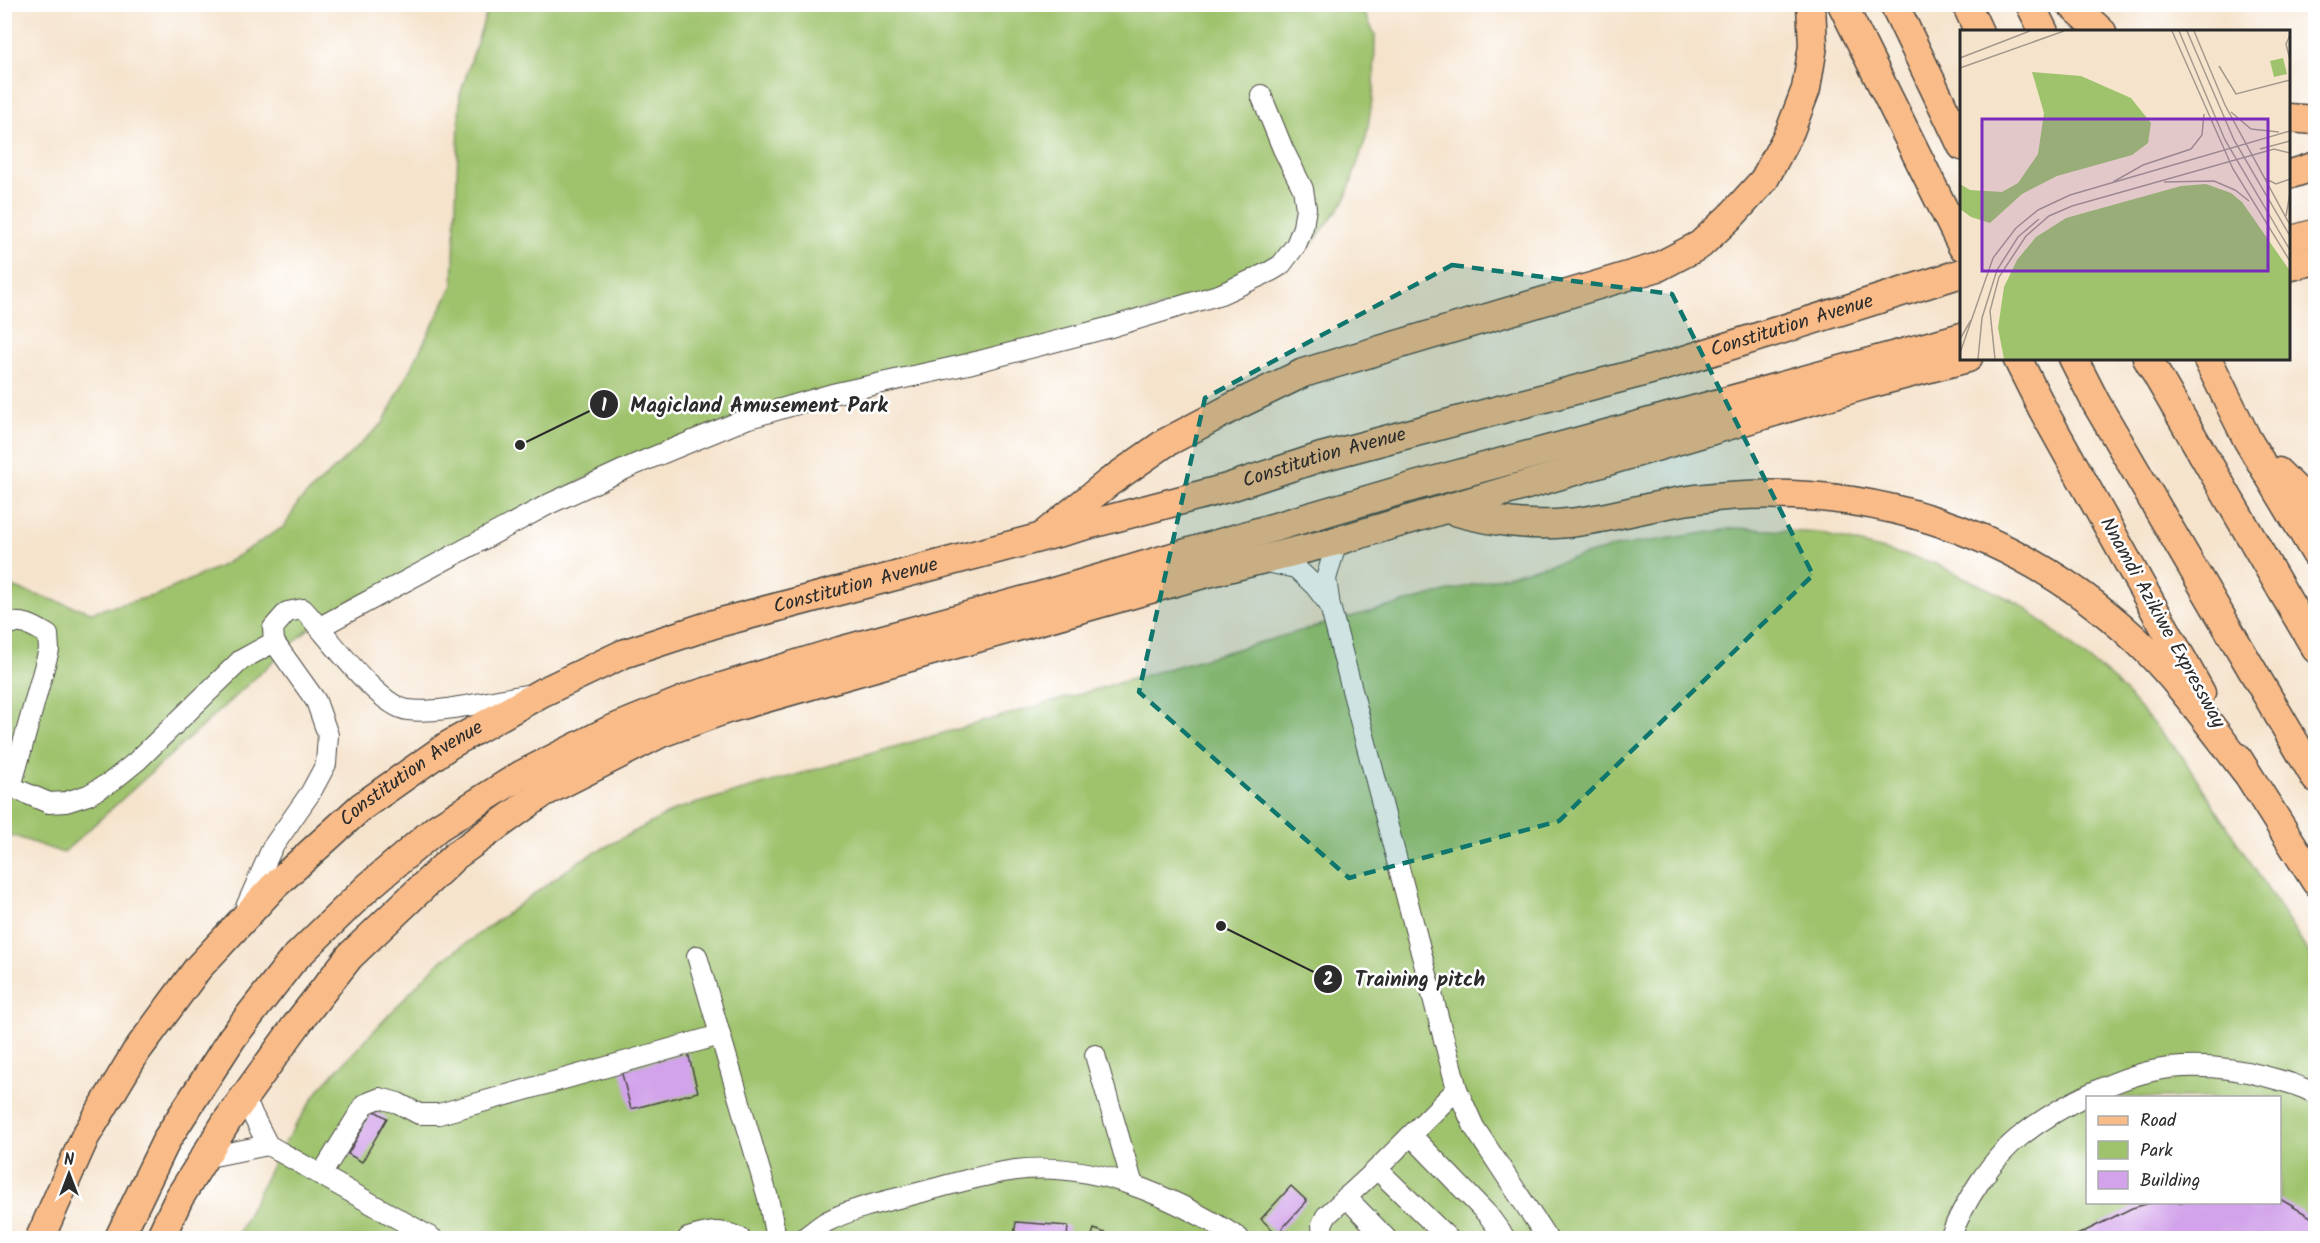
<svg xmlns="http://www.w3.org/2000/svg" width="2320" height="1243" font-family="Kalam,sans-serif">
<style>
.green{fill:#9fc36d;stroke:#65774c;stroke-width:1.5;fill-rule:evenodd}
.building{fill:#d2a3ea}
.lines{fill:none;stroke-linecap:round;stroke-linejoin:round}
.minor-casing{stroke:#494743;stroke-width:22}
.major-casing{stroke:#494743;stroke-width:28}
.highway-casing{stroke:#494743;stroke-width:31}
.minor{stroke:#fff;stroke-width:20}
.major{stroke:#f9bc89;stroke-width:26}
.highway{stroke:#f9bc89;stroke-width:28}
.marked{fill:#0f766e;fill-opacity:0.2;stroke:#0f766e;stroke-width:4.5;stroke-dasharray:12 8;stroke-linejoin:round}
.labels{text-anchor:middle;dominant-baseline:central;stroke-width:5;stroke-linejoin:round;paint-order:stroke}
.street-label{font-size:20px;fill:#2b2b2b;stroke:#fff}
.inset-road{fill:none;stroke:#a4998c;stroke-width:1.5}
.view{fill:#7b2cbf;fill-opacity:0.15;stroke:#7b2cbf;stroke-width:3}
.inset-edge{fill:none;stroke:#2b2b2b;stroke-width:3}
.leader{fill:none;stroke:#2b2b2b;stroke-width:2}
.callout-dot{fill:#2b2b2b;stroke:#fff;stroke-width:2}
.mark-label{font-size:18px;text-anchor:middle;font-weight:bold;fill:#fff}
.callout-label{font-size:21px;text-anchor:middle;font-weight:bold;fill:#2b2b2b;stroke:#fff;stroke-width:5;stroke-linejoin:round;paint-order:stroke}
</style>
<rect width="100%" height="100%" fill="#fff"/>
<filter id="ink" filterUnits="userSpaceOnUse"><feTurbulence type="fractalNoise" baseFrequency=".0167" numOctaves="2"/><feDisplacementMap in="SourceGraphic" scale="12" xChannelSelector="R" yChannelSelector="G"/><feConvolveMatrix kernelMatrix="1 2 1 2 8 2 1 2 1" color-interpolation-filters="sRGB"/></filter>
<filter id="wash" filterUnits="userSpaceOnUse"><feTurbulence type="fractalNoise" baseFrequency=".008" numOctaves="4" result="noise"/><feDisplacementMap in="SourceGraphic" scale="24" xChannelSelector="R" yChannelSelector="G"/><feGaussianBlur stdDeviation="1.35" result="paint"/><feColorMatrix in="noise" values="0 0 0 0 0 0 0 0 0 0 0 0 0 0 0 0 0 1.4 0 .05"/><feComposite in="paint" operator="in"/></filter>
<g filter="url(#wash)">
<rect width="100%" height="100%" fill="#f5e3cc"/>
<!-- green -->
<g class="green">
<polygon points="1360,4 1375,35 1374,88 1366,138 1345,200 1309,248 1214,292 607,467 324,615 63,853 5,833 5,585 91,612 157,595 223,565 285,526 298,503 383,423 453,285 460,95 489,5"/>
<path d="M1736,528L1819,533L1934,563L2020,604L2115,681L2182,756L2315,963V1238H236L279,1151L320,1088L437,964L581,860L677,809L1335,621L1619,546ZM2088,1098H2280V1202H2088Z"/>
</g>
<g id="blocks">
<!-- building -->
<g class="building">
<polygon points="688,1053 698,1092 631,1109 621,1070"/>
<polygon points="373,1110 387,1118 362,1162 348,1154"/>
<polygon points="1291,1186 1307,1201 1277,1234 1261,1219"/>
<polygon points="2280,1199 2316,1220 2316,1238 2071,1238 2132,1208 2154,1202 2280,1202"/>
<polygon points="1016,1222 1068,1226 1067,1238 1014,1235"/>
<polygon points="1094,1229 1111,1235 1109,1238 1091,1238"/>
</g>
</g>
</g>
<g filter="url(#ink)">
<use href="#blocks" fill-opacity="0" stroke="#494743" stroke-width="1.5"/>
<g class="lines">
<defs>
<g id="minor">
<polyline points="1337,541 1326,579 1330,606 1457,1089 1474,1127 1547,1238"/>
<polyline points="1266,562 1296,568 1315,586 1329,604"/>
<path d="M4,624C23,620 32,625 48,635L49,650L11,787"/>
<polyline points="320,627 549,504 634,465 746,419 832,394 968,364 1111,327 1221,294 1271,271 1281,265 1296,245 1303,227 1306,208 1303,189 1283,149 1261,95"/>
<polyline points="4,784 49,803 66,802 88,795 111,782 137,761 241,660 274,642"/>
<path d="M246,907L272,848L311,792L326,764L328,735L316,701L274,642L273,628L287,612L303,609C325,632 378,707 408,710C440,714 493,700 527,695"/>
<polyline points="697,956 768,1198 776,1238"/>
<polyline points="1095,1055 1133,1185"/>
<polyline points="244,1098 268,1145"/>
<polyline points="1411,1135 1488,1215 1505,1238"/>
<polyline points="204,1158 268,1145 432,1238"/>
<polyline points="1377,1169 1448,1238"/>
<polyline points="321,1175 365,1104 380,1098 398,1103 419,1114 439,1114 720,1035"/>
<polyline points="1346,1197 1386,1238"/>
<path d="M688,1238C709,1232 719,1228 740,1238"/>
<path d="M804,1238C812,1233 819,1226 826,1222C854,1207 892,1200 922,1192C953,1184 984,1174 1016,1170C1096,1161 1173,1197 1239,1238"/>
<polyline points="1323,1238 1322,1224 1326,1216 1377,1169 1457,1089"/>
<path d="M1950,1238C1963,1204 1992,1157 2022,1135C2059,1106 2123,1073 2170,1068C2201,1065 2234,1068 2264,1076C2283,1081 2299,1085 2316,1094"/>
</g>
<polyline id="major" points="2288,240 2316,232"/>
<g id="highway">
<polyline points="1842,4 1962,246"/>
<polyline points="1894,4 1962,146"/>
<polyline points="1966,4 1979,32"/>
<polyline points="2030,4 2044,32"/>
<polyline points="2071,4 2102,32"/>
<polyline points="2288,118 2316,120"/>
<polyline points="2288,175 2316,166"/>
<polyline points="2288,267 2316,260"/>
<polyline points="2017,358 2043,410 2201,693"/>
<polyline points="2073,358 2096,403 2316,779"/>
<polyline points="2147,358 2316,649"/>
<polyline points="2207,358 2247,439 2316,554"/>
<polyline points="2278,472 2316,509"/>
<path d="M1451,510C1487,521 1530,527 1568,523C1611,519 1654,504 1697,499C1859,479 2017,528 2136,640C2178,679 2211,727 2246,772"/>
<polyline points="1047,532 1108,483 1165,443 1235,406 1303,373 1658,267 1700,245 1733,214 1764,180 1790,131 1806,89 1813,46 1811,4"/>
<polyline points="2237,757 2316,882"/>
<path id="s1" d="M40,1238L85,1137L136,1052L198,968L274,886L361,807L449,745L541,693L623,654L714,624L1227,488L1321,457L1662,367L1962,273"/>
<polyline points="119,1238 167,1139 232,1038 292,961 367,888 437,828 521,775 608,731 699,694 840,651 1040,596 1415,486 1962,337"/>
<polyline points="160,1238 179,1198 227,1121 300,1020 350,956 455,856 543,793 661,733 727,709 1196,576 1337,541 1865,385 1968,358"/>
</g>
</defs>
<!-- minor casing -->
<use href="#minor" class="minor-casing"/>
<!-- major casing -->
<use href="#major" class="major-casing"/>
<!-- highway casing -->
<use href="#highway" class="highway-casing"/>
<!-- minor -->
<use href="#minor" class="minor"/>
<!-- major -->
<use href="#major" class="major"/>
<!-- highway -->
<use href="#highway" class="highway"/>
</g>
</g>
<!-- marked area -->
<path class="marked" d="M1452,265L1672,294L1813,575L1559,821L1349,878L1139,692L1205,398Z"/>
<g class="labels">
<!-- street labels -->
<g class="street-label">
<text stroke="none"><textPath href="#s1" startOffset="2062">Constitution Avenue</textPath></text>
<text stroke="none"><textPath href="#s1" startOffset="1576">Constitution Avenue</textPath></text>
<text stroke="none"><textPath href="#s1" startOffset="1090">Constitution Avenue</textPath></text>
<text transform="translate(2162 623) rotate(61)">Nnamdi Azikiwe Expressway</text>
<text stroke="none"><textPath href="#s1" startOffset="604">Constitution Avenue</textPath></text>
</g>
</g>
<!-- overview -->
<g transform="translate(1960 30)">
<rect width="330" height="330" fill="#f5e3cc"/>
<path d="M323,28L327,44L314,47L310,31ZM72,42L121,46L171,68L191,93L188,113L172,125L97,146L62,164L30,193L11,187L0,179V154L10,160L42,162L58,153L78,124L84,83ZM246,154L271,163L282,172L330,241V329H44L38,298L44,257L57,230L76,207L106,188L221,156Z" fill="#9fc36d"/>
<path class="inset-road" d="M212,1L273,139L330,231M219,1L265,110L330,220M227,1L274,110L330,206M234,1L265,75L330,195M330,5L326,14L330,30M0,28L70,1M259,36L276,64L330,50M0,38L104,1M271,82L291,99L319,102M300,119L330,111M304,148L316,154L330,149M153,152L183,135L231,119L242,105L244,84M204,152L254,151L275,160L289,171M326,186L330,163M0,309L11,290M0,323L33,228L56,198L78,180L110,165L330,101M18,329L22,288L37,240L58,207L79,189M35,329L30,281L39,247L66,206L89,186L112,176L314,119L330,123"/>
<path class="view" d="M22,89H308V241H22Z"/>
<rect width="330" height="330" class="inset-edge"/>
</g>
<!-- callouts -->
<path class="leader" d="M520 445L604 404M1221 926L1328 979"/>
<g class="callout-dot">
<circle cx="520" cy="445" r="6"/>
<circle cx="1221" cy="926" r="6"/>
<circle cx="604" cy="404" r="15"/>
<circle cx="1328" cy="979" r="15"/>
</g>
<g class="mark-label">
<text x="604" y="411">1</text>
<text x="1328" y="985">2</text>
</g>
<g class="callout-label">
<text x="759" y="412">Magicland Amusement Park</text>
<text x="1420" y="986">Training pitch</text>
</g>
<!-- margin -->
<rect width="2320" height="1243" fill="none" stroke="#fff" stroke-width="24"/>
<!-- legend -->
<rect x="2086" y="1096" width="195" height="108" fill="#ffffff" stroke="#aaaaaa" stroke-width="1.5"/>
<rect x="2098" y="1116" width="30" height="9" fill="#f9bc89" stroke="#aaaaaa" stroke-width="1.5"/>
<text x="2140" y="1126" font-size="18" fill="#2b2b2b">Road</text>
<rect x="2098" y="1141" width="30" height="18" fill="#9fc36d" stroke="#aaaaaa" stroke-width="1.5"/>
<text x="2140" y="1156" font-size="18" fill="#2b2b2b">Park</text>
<rect x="2098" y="1171" width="30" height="18" fill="#d2a3ea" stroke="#aaaaaa" stroke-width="1.5"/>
<text x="2140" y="1186" font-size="18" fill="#2b2b2b">Building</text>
<!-- north arrow -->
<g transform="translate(69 1174)" stroke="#ffffff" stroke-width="4.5" paint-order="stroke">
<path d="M0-4.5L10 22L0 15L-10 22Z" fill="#2b2b2b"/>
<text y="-9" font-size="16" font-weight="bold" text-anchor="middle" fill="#2b2b2b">N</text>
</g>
</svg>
